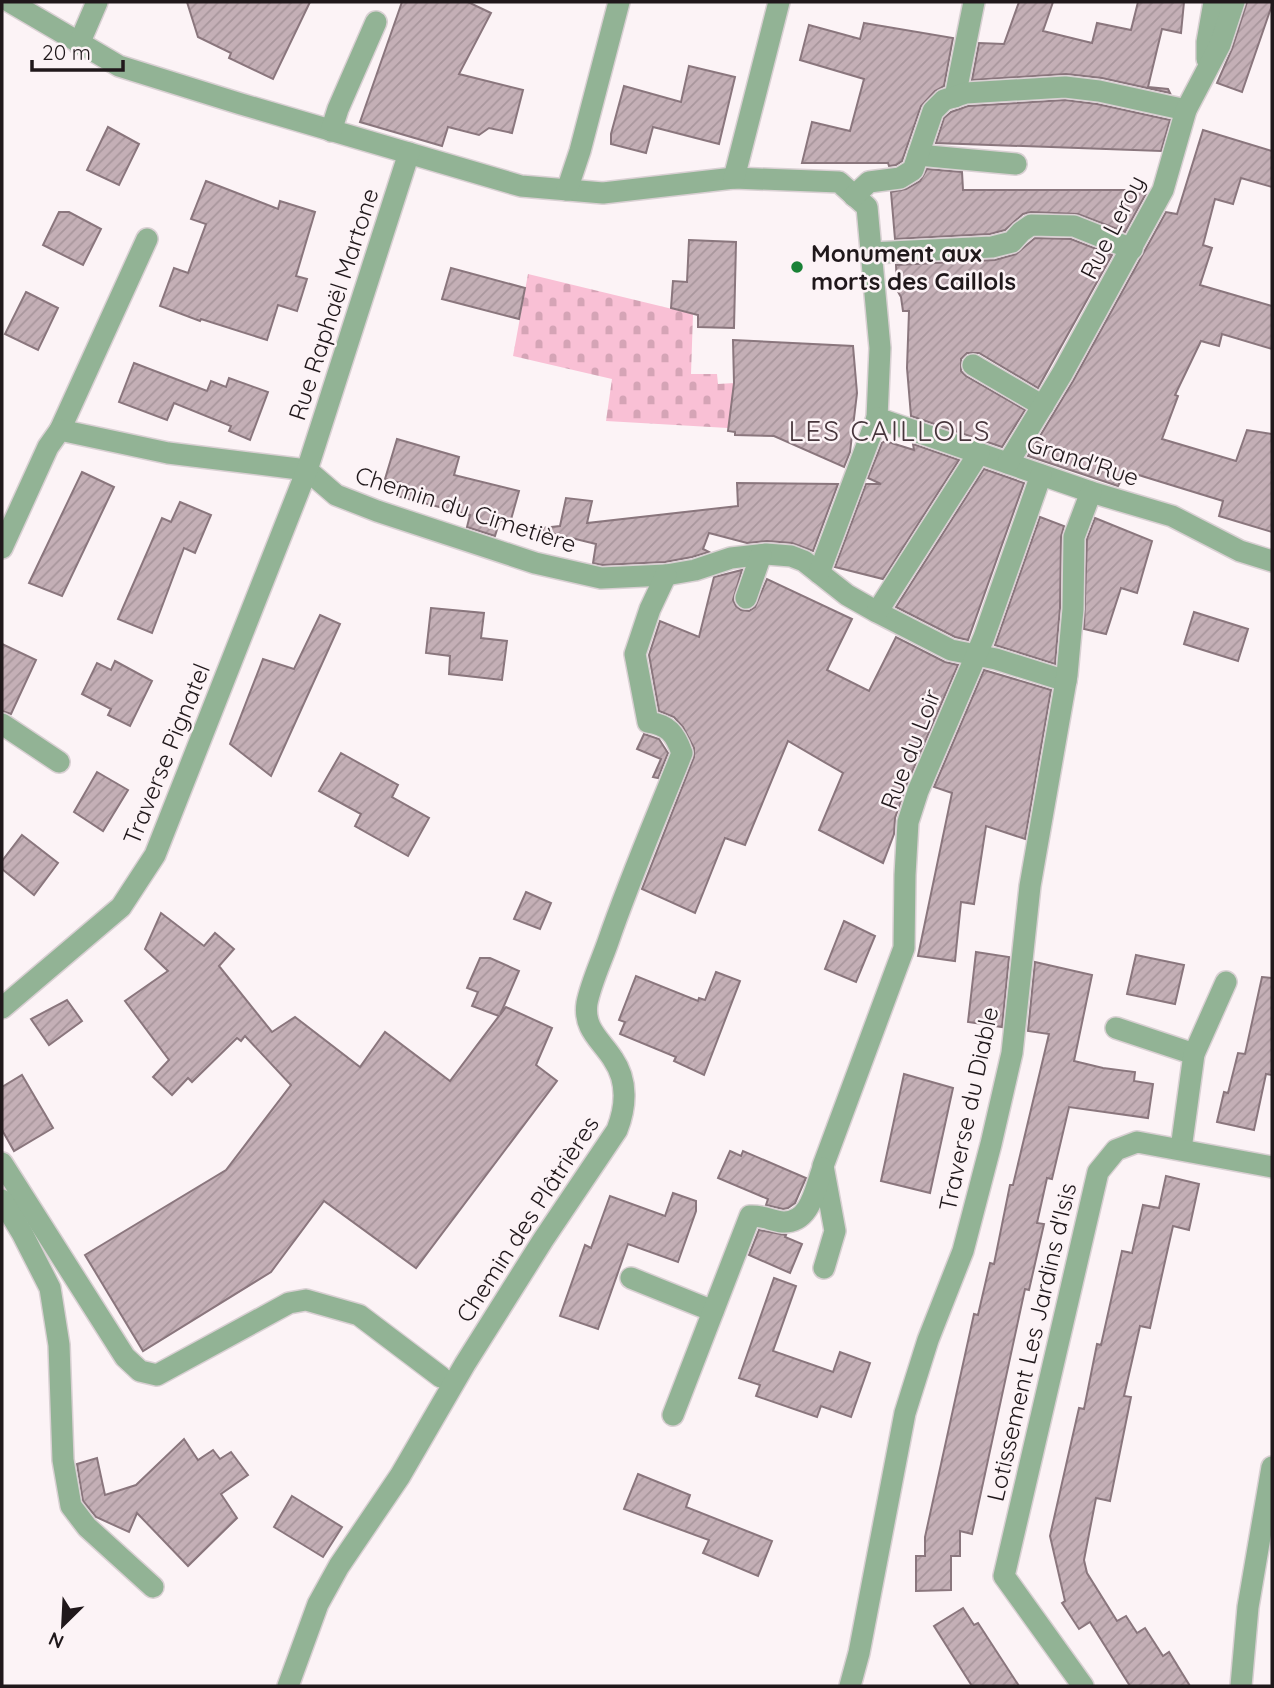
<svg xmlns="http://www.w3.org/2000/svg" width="1274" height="1688" font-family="Quicksand,sans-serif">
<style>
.cemetery{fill:url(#cemetery-stones)}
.building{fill:url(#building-hatch);stroke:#8a767d;stroke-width:2}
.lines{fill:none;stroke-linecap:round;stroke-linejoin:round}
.minor-casing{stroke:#d9d0d3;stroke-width:24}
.minor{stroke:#92b395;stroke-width:21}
.poi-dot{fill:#198136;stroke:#fcf3f6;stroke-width:2.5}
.labels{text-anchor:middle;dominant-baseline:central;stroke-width:5;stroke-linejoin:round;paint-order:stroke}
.street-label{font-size:24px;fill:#20181b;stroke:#fcf3f6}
.poi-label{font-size:24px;font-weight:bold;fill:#20181b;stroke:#fcf3f6;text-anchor:start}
.quarter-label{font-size:28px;letter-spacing:2px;fill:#47363c;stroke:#fcf3f6}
</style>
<defs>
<pattern id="cemetery-stones" width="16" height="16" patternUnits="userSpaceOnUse" patternTransform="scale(1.75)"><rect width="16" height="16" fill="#f9c0d5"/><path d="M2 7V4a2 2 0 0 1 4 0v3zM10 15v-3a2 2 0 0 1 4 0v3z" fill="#d5a4b6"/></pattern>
<pattern id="building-hatch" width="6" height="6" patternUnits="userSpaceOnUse" patternTransform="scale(1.75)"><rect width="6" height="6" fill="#c4afb6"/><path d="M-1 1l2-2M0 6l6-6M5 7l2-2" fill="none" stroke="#a8969c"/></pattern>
</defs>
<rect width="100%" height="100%" fill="#fcf3f6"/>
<!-- cemetery -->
<polygon class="cemetery" points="528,274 693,314 691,374 717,374 718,384 734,383 728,428 606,421 612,379 513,356"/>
<!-- building -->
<g class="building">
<polygon points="187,2 310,2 273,79 229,58 231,53 198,37"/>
<polygon points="402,2 468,2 491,13 459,74 523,90 512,133 489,128 479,135 448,127 442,146 360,122"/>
<polygon points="1019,2 1053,2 1043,31 1092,43 1097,23 1131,30 1138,2 1184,2 1181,33 1162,29 1148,87 1168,89 1170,93 1102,78 1066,74 972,80 979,43 1004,44"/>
<polygon points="1247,2 1272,2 1272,5 1242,92 1217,83 1232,49"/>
<polygon points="864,23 953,38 944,86 935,91 921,106 902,161 896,165 889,166 888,163 802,163 812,122 850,131 864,79 800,60 809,25 860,39"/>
<polygon points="689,66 735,77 719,144 653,127 646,153 611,144 611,134 624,86 681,102"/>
<polygon points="1065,100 1097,104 1170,120 1161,151 936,143 944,118 951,112 968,106"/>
<polygon points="108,127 139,144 119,185 87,170"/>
<polygon points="1203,130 1272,151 1272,187 1241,178 1233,204 1215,199 1203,245 1212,248 1200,285 1272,306 1272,349 1222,334 1219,346 1201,341 1175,395 1178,396 1162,439 1236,461 1247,430 1272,434 1272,532 1219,516 1223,501 1145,477 1126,471 1118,486 1028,456 1073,381 1166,212 1177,214"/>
<polygon points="927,169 962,172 963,190 1148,190 1125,232 1078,214 1031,212 1023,214 1005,230 990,234 895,239 891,192 906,189 920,181"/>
<polygon points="206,181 278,209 280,201 315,212 296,276 307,279 297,311 278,305 267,340 201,319 200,321 160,306 174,268 188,273 206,224 191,219"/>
<polygon points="59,212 69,212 101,229 83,265 43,245"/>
<polygon points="1035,238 1071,239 1112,255 1038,388 979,353 967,353 961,359 961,371 966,376 1025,410 1002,447 911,416 907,368 909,311 903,311 901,297 897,290 896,265 995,260 1016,254"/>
<polygon points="689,240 736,242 734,328 698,327 698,315 671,308 673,281 687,282"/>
<polygon points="451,268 525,288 519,319 442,299"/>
<polygon points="26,292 58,308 38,350 5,334"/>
<polygon points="733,340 853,346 857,393 850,452 844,467 774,436 735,435 735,432 728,431 734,383"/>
<polygon points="134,363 207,391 211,381 226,387 229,378 268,392 250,440 229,431 231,426 174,403 167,420 119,402"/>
<polygon points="397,439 459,457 454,475 519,491 510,523 500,520 495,536 467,527 470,515 397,496 401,483 385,479"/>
<polygon points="885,441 914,450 913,444 959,460 883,579 835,567 866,484 881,484 868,478 882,443"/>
<polygon points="984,469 1024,483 968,640 955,637 896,607"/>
<polygon points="82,472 114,487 62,596 29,583"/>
<polygon points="737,483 838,484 813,551 792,543 767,541 747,543 709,533 703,549 709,552 692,557 665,562 602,565 593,563 596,544 543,531 543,528 560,526 566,498 592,501 587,523 738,506"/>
<polygon points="180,502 211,515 195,553 184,548 152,633 118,619 162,518 171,522"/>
<polygon points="1040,517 1064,526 1061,537 1060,608 1055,664 995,645"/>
<polygon points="1095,518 1152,541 1137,593 1121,588 1106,634 1084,629 1087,539"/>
<polygon points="742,570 733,600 736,606 741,610 749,611 755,607 767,579 852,619 827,670 869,691 896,637 945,662 958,665 906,786 895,818 894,834 883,863 819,830 843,773 788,741 745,845 725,838 695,913 642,889 694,757 694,748 683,727 674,717 659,711 649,655 660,621 699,637 714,577"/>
<polygon points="431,608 484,613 481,638 507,641 502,680 449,674 450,656 426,653"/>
<polygon points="1194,612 1248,629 1238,661 1184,644"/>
<polygon points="320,615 340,624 271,776 230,744 263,659 294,669"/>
<polygon points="2,644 36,660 11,714 2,711"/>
<polygon points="115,661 152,681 130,726 108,715 111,709 82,694 97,663 111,670"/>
<polygon points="984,670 1051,690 1025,839 986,826 974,904 961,902 955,961 918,956 952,793 934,787"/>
<polygon points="644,734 659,739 668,753 658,778 653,777 661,759 637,749"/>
<polygon points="341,753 398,785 392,797 429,818 408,856 355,826 361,814 319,791"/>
<polygon points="97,772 128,790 103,831 74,812"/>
<polygon points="22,835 58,863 34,895 2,869 2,861"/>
<polygon points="526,892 551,903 540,929 514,919"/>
<polygon points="161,913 204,946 215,933 234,949 219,966 272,1032 295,1017 360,1067 385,1032 450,1081 499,1016 472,1006 478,992 467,988 480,958 490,958 519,971 500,1015 506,1007 552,1028 536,1065 557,1081 416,1268 324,1201 271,1272 143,1351 85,1255 226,1170 291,1085 245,1036 241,1041 237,1038 192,1082 188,1078 172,1095 153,1077 169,1060 125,1001 168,971 145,949"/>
<polygon points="844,921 875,936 856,982 825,969"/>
<polygon points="976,952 1009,957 1002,1027 968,1022"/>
<polygon points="1136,955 1184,965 1175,1004 1127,994"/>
<polygon points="1035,962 1092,975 1074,1061 1103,1068 1135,1072 1134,1081 1153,1084 1148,1118 1069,1107 1052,1179 1047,1178 1037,1223 1044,1224 1029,1290 1025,1289 972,1534 960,1531 960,1556 951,1556 951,1590 916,1591 916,1556 925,1556 925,1537 974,1314 978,1315 990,1263 994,1264 1010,1185 1013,1185 1049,1034 1028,1031"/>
<polygon points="716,972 740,981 704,1075 674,1061 676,1057 620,1034 625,1022 619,1020 636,976 698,1001 699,998 705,1000"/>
<polygon points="1262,977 1272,978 1272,1075 1266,1074 1254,1130 1217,1122 1224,1092 1228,1093 1238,1053 1245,1054"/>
<polygon points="67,1000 82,1021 49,1045 31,1019"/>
<polygon points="904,1074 953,1088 930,1193 881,1181"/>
<polygon points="22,1075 53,1128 14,1151 2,1130 2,1087"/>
<polygon points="730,1151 741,1156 743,1151 806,1178 795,1203 788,1208 783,1209 766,1205 768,1199 718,1178"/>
<polygon points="1166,1176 1199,1184 1189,1230 1173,1226 1150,1328 1140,1326 1124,1396 1131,1397 1110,1501 1096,1498 1084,1560 1087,1573 1117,1621 1126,1616 1137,1633 1145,1628 1163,1656 1169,1652 1190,1686 1130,1686 1090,1622 1079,1629 1062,1603 1065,1601 1050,1536 1079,1408 1084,1409 1097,1344 1101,1345 1122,1251 1132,1253 1143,1205 1159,1208"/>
<polygon points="673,1193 696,1201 696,1211 678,1262 628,1244 598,1329 560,1316 585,1245 591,1248 610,1196 665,1216"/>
<polygon points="759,1230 786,1235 785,1237 802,1244 790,1273 749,1255"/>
<polygon points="774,1278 796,1286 773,1351 833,1372 840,1352 870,1363 851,1417 821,1406 817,1417 756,1396 760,1385 739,1378"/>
<polygon points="184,1439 198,1460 213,1450 220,1459 231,1452 248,1475 221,1494 237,1518 188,1566 137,1513 129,1532 96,1517 83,1501 77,1464 97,1458 105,1495 136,1485"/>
<polygon points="638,1474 690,1495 686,1507 772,1541 758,1576 703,1553 709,1540 624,1509"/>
<polygon points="292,1496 342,1527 323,1557 274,1527"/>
<polygon points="963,1608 974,1625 978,1623 1019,1686 972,1686 934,1626"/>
</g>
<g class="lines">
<defs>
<g id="minor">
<polyline points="10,2 119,66 241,104 521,186 603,193 734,178 839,182 867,207 880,348 877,418 1091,492 1172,516 1240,551 1272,561"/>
<polyline points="79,44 97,2"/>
<polyline points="1207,59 1207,42 1214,2"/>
<polyline points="955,97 974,2"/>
<polyline points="331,131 338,109 376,22"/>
<polyline points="918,155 1016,164"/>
<polyline points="734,178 779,2"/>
<polyline points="567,190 580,151 619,2"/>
<polyline points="854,196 869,182 900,178 913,170 933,111 944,100 966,93 1065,87 1099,91 1186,110"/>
<polyline points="871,253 992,247 1012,242 1021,232 1031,225 1074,226 1132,249"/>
<polyline points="973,365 1043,406"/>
<polyline points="60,430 147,239"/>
<polyline points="1008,463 1062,374 1163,190 1186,110 1220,45 1234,2"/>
<polyline points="307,470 336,495 377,511 535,563 601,578 666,575 695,570 731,558 766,554 791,556 804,561 847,595 877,612 951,650 996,659 1066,681"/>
<polyline points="2,548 48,447 60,430 168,453 307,470"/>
<polyline points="819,573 877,418"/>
<polyline points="746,598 761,555"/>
<polyline points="877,612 979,453"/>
<polyline points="2,724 59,762"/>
<polyline points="2,1008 121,907 155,855 307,470 409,153"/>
<polyline points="1116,1028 1194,1054"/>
<polyline points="1181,1149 1194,1054 1226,982"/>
<polyline points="2,1163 125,1357 140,1371 157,1375 289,1303 306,1300 359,1315 441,1377"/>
<polyline points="2,1200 22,1233 50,1288 59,1345 63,1460 71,1506 87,1527 153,1587"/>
<polyline points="824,1268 835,1231 823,1166 904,948 905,875 908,822 918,791 984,637 1041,475"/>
<polyline points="631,1278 713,1311"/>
<path d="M673,1415L750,1216C762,1215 772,1221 783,1222C811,1223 815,1188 823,1168"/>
<path d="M288,1686L318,1604L339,1566L400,1476L465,1364L543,1240L617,1130C626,1107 628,1081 613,1059C601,1040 583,1029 587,1003C591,983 601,962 608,942C630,878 657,816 682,753C675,733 668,725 648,722L635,654L650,609L666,575"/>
<polyline points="850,1686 859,1653 905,1413 928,1340 963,1251 991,1144 1012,1053 1030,886 1067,675 1073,609 1074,537 1091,492"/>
<polyline points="1083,1686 1004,1576 1098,1172 1116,1150 1137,1142 1272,1167"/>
<polyline points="1241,1686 1248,1607 1272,1467"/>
</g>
</defs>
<!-- minor casing -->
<use href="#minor" class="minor-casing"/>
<!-- minor -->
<use href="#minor" class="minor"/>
</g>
<!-- markers -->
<circle class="poi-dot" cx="797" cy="267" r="7"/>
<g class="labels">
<!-- street labels -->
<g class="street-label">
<text transform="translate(1112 227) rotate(-63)">Rue Leroy</text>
<text transform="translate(333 304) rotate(-72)">Rue Raphaël Martone</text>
<text transform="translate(1083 460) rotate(18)">Grand'Rue</text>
<text transform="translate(466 509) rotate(18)">Chemin du Cimetière</text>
<text transform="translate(910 749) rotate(-69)">Rue du Loir</text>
<text transform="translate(166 754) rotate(-68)">Traverse Pignatel</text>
<text transform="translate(968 1109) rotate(-78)">Traverse du Diable</text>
<text transform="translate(527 1219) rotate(-57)">Chemin des Plâtrières</text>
<text transform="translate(1031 1342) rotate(-77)">Lotissement Les Jardins d'Isis</text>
</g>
<!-- poi labels -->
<g class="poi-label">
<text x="811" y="253">Monument aux<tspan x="811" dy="28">morts des Caillols</tspan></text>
</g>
<!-- quarter labels -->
<g class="quarter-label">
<text x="890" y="430">LES CAILLOLS</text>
</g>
</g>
<!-- border -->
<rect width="1274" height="1688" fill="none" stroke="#20181b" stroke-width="7"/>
<!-- north arrow -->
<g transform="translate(63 1625) rotate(204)" stroke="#fcf3f6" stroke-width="5" paint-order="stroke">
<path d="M0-5L12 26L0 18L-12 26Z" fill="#20181b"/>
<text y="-10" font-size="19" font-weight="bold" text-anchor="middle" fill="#20181b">N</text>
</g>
<!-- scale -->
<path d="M32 60v10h91v-10" fill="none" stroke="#20181b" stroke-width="3.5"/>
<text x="42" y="60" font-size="21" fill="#20181b" stroke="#fcf3f6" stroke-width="5" paint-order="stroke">20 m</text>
</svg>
